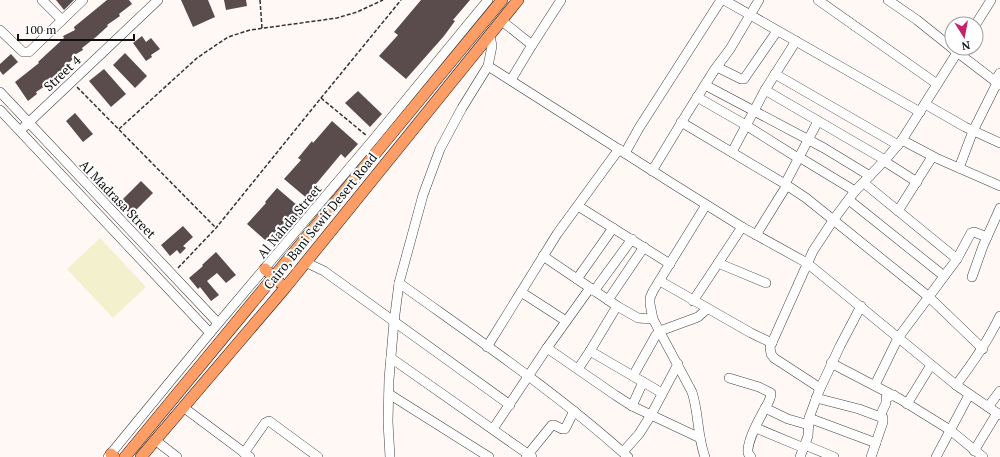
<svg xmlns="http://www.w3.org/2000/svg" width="1000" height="457" font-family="'PT Serif',serif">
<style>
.pitch{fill:#f3f1cd}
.building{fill:#5a4c4c}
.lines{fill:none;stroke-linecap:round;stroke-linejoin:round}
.minor-casing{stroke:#434343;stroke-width:10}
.major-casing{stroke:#212121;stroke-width:12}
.path{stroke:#323232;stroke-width:1.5;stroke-dasharray:4 2;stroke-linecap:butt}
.minor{stroke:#fff;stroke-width:9}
.major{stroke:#fe9d65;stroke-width:11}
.labels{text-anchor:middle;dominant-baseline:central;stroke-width:4;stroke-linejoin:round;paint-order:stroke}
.street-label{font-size:13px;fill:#101010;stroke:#fff}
</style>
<rect width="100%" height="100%" fill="#fff8f4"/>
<!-- pitch -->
<polygon class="pitch" points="100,238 146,287 113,318 67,269"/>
<!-- building -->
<g class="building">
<polygon points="56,0 74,0 64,10"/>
<polygon points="107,0 129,0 132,4 119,14 120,16 107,25 108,26 96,37 82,48 83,50 71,57 73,59 45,86 36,92 37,94 28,101 15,82 39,63 38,62 64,38 63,36 75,30 74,27"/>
<polygon points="181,0 208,0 215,17 193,27"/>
<polygon points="224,0 246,0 247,6 226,10"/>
<polygon points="421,0 470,0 453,20 455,21 444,36 406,79 379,56 398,35 394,32"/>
<polygon points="142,36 146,42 151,38 160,49 151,55 152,57 146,61 133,43"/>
<polygon points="125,53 147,76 135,88 113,65"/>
<polygon points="11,54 18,62 3,75 0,71 0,64"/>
<polygon points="104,69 126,94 111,107 89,81"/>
<polygon points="358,91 382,114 370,127 345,103"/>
<polygon points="75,113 93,134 83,142 66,121"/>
<polygon points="332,121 358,144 345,158 341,154 316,184 320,188 309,200 284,179 301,160 298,158 312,141 313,143"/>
<polygon points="141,181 153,193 131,215 119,203"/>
<polygon points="277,188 305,212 273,247 247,224 266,203 265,202"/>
<polygon points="183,226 193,237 183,246 186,248 180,254 177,250 170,256 161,245"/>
<polygon points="216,252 236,275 226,283 217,273 207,281 219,295 211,301 200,287 198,289 189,278 203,266 202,265"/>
</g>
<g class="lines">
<defs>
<g id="minor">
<polyline points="42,0 62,20"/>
<polyline points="724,0 920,112"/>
<polyline points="818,0 937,84"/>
<polyline points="888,0 917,20 952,48"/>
<polyline points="502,21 532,45 511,80"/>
<polyline points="976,24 991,0"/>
<polyline points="0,30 23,52 29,52 83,0"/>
<polyline points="532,45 561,0"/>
<polyline points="953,49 1000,85"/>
<polyline points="488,66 670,182 742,227 807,263 956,385 1000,415"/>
<polyline points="717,67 741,79 744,79 777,31"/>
<polyline points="775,74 898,145"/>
<polyline points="995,81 1000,73"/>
<polyline points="705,85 824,148 870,176"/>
<polyline points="765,90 885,160"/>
<polyline points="0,92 218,323"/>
<polyline points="697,97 744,124 798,158"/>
<polyline points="925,104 965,127 1000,143"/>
<polyline points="0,110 210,333"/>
<polyline points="681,122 785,184 806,198 929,297 983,349"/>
<polyline points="24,127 158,0"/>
<polyline points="902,140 936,158 1000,186"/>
<polyline points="732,152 765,90 796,41"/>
<polyline points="625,153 639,128 721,0"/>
<polyline points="799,157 855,191"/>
<polyline points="884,161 917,182"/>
<polyline points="959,168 973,131 997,83"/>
<polyline points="652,171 686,115 715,69 730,49 759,0"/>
<polyline points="864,183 957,259"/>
<polyline points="785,184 818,121"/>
<polyline points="849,200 944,276"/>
<polyline points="578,206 670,264"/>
<polyline points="898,211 932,157"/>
<polyline points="756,235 787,185"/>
<polyline points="543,256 617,306 638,318 653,319"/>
<polyline points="305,262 324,271 510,405"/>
<polyline points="718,263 766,283"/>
<polyline points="972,277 983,246 1000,208"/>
<polyline points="577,279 613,228"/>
<polyline points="660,281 751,333 772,343"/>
<path d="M399,283C477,339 557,393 628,457"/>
<polyline points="594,291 632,239"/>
<polyline points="521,292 566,321"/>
<polyline points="608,300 644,247"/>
<polyline points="693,301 742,227"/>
<polyline points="487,347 557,234 619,149"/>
<polyline points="547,348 615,395 632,406 700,438"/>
<polyline points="590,351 662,393"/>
<polyline points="391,358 532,457"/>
<polyline points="831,363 900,399 950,430 983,457"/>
<polyline points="578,369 590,351 617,306"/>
<polyline points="633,376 656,335 660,331 698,317 707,309"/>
<path d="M729,378L759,387L771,393C771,401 765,407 762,414C757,423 747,443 748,453L751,457"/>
<polyline points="875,385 898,338 957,259 971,233 974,232 987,237"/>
<path d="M956,385C973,363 988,341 1000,316"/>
<polyline points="820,388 774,358 771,354 770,347 813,251 834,219 855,191 885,160 902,140 960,48"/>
<polyline points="389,394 489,457"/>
<polyline points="816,398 859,409 883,418 883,422 871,457"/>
<polyline points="907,404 931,365"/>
<polyline points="632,406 643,382"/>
<polyline points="183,407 250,457"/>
<polyline points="988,407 1000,391"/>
<polyline points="765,408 788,419 809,425"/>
<polyline points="880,416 886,403 886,398 894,395"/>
<polyline points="809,418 876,443"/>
<polyline points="756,428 804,448"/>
<polyline points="493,429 547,348 590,288"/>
<polyline points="155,440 177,457"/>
<polyline points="805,445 834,457"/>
<polyline points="974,451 997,413"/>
<polyline points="623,452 639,434 651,415 678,364"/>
<polyline points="244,453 265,423 269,421 318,457"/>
<polyline points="108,457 210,333 373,140 488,0"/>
<polyline points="390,457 388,422 389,379 394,322 399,283 423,195 440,149 462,108 488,66 492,46 490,36"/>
<polyline points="526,457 552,425 554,425 562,429 565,429 574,411"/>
<path d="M705,457C697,436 699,413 692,392L653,319L650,304V298L653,291L706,205"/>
<polyline points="800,457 808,436 809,418 819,391 840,346 861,306"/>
<polyline points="936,457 969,395"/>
</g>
<g id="major">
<polyline points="265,269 279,282"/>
<polyline points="111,454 114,457"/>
<polyline points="125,457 502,0"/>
<polyline points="141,457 285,288 518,0"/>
</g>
</defs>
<!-- minor casing -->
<use href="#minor" class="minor-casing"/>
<!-- major casing -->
<use href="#major" class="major-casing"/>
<!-- path -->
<g class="path">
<polyline points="260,0 262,28"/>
<polyline points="77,87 216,228"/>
<polyline points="321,98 367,136"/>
<polyline points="119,129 197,58 228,37 250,30 337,18 357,12 383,0"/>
<polyline points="178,268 216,228 321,98 401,0"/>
</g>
<!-- minor -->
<use href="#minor" class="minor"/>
<!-- major -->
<use href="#major" class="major"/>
</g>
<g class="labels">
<!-- street labels -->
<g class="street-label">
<text transform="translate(62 73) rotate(-43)">Street 4</text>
<text transform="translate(118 199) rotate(46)">Al Madrasa Street</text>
<text transform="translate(289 221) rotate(-50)">Al Nahda Street</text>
<text transform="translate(320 221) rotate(-51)">Cairo, Bani Sewif Desert Road</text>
</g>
</g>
<!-- north arrow -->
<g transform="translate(964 36) rotate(169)"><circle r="19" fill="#ffffff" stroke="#9f9f9f"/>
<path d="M0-3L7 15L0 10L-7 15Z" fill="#c8206a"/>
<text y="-6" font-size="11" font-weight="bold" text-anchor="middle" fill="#101010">N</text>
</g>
<!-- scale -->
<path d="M18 34v6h116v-6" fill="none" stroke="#101010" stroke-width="2"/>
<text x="24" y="34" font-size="12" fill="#101010" stroke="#ffffff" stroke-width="3" paint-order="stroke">100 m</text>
</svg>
